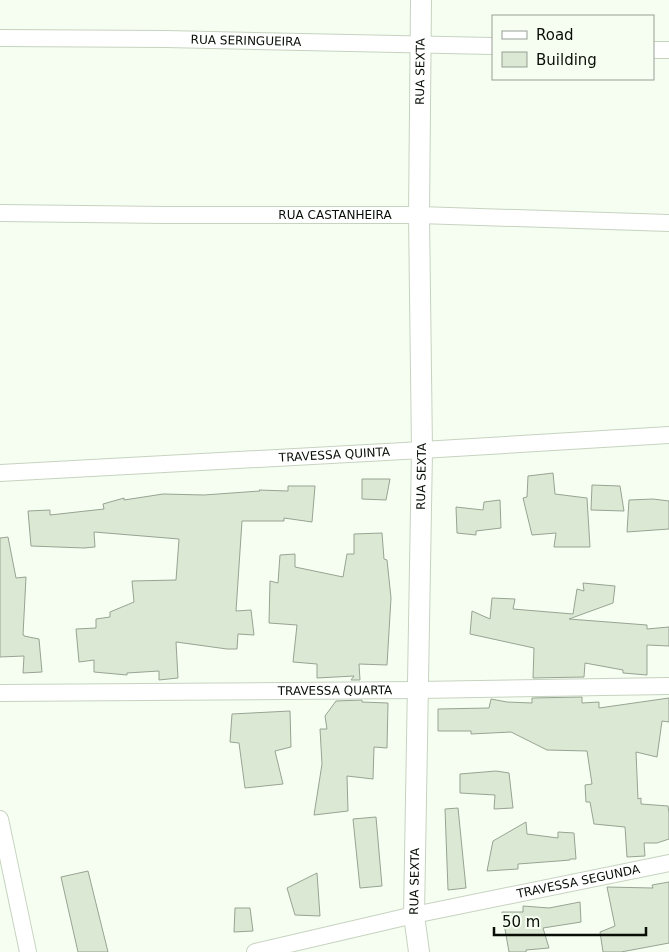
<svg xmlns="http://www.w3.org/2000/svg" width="669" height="952" font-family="'DejaVu Sans',sans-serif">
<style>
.building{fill:#dbe8d4;stroke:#98a492}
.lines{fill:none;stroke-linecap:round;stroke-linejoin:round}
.minor-casing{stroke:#c6d3bf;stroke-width:18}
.tertiary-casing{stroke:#c6d3bf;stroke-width:22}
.minor{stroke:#fff;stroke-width:16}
.tertiary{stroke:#fff;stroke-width:20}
.labels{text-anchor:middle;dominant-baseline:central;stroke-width:4;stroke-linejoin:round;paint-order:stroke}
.street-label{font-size:12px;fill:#090e07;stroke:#f6fef2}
</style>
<rect width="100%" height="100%" fill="#f6fef2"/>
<!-- building -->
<g class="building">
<polygon points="553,473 555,494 587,498 590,547 554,547 556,533 532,535 523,498 527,497 528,476"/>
<polygon points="362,479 390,479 386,500 362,499"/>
<polygon points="592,485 620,486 624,511 591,510"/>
<polygon points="288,486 315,486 312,522 284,518 284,521 242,521 236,611 251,610 254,635 238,634 237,649 227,649 176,642 178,678 159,680 159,671 127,673 127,675 94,672 94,660 79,662 76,629 96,628 96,619 110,617 110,612 134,602 132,581 176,580 179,539 94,532 95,547 84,548 31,546 28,511 50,510 50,515 104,509 103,504 124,498 124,500 163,494 204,495 260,491 259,490 288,491"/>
<polygon points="653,499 669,501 669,529 627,532 629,500"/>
<polygon points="500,500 501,528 476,531 476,535 457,533 456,507 483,510 484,502"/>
<polygon points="382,533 384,559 387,560 391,598 387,665 359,664 360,680 351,680 354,676 317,678 317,664 293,662 297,625 269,623 270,581 278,583 280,555 295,554 295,567 343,577 347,554 354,554 354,534"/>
<polygon points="8,537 16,578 26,577 23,635 24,635 24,636 39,639 42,672 23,673 24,656 0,657 0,538"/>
<polygon points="583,583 615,586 613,603 569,619 647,625 647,629 669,627 669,646 647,645 647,675 623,673 623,670 585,663 584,677 533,678 534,648 470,634 472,611 490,619 492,598 515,599 513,609 573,614 577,589 584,591"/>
<polygon points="582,697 582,703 599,702 599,708 669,698 669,722 662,721 657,757 636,752 638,799 641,798 641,804 668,806 669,813 669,839 657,843 644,843 645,856 627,857 625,827 594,824 590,802 586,802 585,785 592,784 587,751 547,750 511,732 471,734 471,731 438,731 438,709 489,708 491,699 507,702 532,703 532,698"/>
<polygon points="362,700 362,702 388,703 387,748 374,747 373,779 347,776 348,811 314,815 322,764 320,729 327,729 325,716 336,701"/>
<polygon points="290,711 291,747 275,751 283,784 245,788 239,743 230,742 232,714"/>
<polygon points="496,771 509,773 513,808 494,809 495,795 460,793 460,774"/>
<polygon points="458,808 466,888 448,890 445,809"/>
<polygon points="376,817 382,886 360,888 353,819"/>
<polygon points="526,822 527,834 558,838 558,832 574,833 576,859 570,859 570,860 558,861 518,864 518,869 487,871 493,841"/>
<polygon points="88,871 108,952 78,952 61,877"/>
<polygon points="317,873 320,916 295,915 287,888"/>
<polygon points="669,882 669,943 621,952 603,952 600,932 615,926 607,887 653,888 652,885"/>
<polygon points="580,902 581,922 543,928 549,948 526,950 526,952 509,952 502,912 523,912 523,906 549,908"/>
<polygon points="235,908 250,908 253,931 234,932"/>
</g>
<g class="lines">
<defs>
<g id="minor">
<path id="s1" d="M0,38L166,39L493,46"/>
<polyline points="653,50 669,50"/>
<path id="s2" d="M0,213L165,215H419L669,223"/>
<path id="s3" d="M0,473L422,450L669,435"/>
<path id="s4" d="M0,693L417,690L669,686"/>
<polyline points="0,819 28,952"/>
<path id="s5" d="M255,952L414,915L669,863"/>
</g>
<g id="tertiary">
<path id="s6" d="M419,952L414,915L422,450L419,215L421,0"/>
</g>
</defs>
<!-- minor casing -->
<use href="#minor" class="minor-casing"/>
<!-- tertiary casing -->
<use href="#tertiary" class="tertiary-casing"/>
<!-- minor -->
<use href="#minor" class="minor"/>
<!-- tertiary -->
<use href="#tertiary" class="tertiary"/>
</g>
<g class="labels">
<!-- street labels -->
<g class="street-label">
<text stroke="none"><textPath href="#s1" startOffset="246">RUA SERINGUEIRA</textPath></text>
<text stroke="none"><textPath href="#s6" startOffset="881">RUA SEXTA</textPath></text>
<text stroke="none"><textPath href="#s2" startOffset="335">RUA CASTANHEIRA</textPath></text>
<text stroke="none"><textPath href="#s3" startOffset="335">TRAVESSA QUINTA</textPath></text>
<text stroke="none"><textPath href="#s6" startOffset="476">RUA SEXTA</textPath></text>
<text stroke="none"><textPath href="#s4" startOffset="335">TRAVESSA QUARTA</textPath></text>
<text stroke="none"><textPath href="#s6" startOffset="71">RUA SEXTA</textPath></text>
<text stroke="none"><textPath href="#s5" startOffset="331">TRAVESSA SEGUNDA</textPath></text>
</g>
</g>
<!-- legend -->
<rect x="492" y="15" width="162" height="65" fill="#f6fef2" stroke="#979e94"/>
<rect x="502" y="31" width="25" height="8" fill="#ffffff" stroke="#979e94"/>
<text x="536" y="40" font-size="15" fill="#090e07">Road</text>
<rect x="502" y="52" width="25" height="15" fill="#dbe8d4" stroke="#979e94"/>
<text x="536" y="65" font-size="15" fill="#090e07">Building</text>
<!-- scale -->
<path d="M494 927v8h152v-8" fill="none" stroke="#090e07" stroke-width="2.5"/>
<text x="502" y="927" font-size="15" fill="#090e07" stroke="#f6fef2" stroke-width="4" paint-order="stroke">50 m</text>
</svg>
